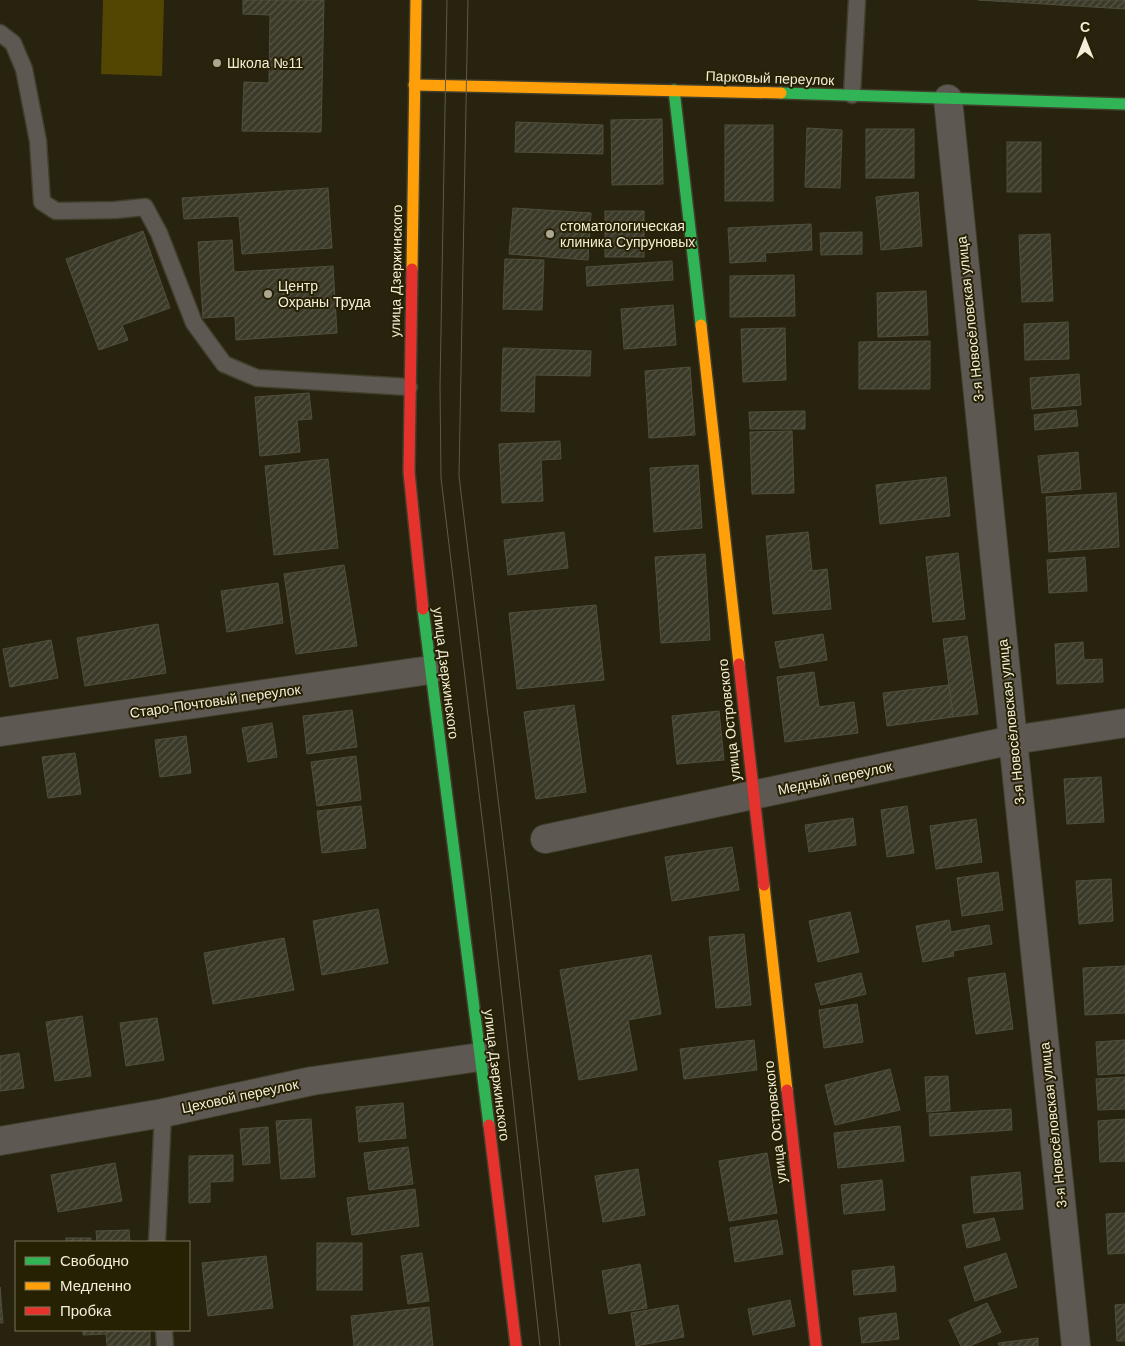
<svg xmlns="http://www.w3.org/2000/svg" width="1125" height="1346" font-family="Arial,sans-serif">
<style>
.pitch{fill:#534602}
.building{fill:url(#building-hatch);stroke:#504f3e}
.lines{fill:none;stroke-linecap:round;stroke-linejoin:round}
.lane-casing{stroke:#423e2c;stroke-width:19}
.street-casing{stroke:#423e2c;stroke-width:30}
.fast-casing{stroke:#423e2c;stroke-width:14}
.slow-casing{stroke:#423e2c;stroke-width:14}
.jam-casing{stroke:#423e2c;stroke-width:14}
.lane{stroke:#5e5853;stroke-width:16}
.street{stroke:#5e5853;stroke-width:28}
.fast{stroke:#30b455;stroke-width:11}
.slow{stroke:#ff9f0a;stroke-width:11}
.jam{stroke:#e5322d;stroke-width:11}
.tram{stroke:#5e594c;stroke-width:1}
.poi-dot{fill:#aba792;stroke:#272104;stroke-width:2}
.labels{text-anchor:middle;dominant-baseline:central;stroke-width:4;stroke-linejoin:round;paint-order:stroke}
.poi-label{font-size:14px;fill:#f2eed9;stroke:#272104;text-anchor:start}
.street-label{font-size:14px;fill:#f2eed9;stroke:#272104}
</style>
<defs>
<pattern id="building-hatch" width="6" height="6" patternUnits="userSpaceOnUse" patternTransform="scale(1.25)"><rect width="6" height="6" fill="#3b3a29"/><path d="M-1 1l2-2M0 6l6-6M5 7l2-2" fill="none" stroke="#585747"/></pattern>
</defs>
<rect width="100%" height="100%" fill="#28230e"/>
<!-- pitch -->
<polygon class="pitch" points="103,0 164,0 162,76 101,74"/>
<!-- building -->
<g class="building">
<polygon points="243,0 324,0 321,132 242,131 244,82 269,83 270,15 243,14"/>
<polygon points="978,0 1125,0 1125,9"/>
<polygon points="662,119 663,184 612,185 611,120"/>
<polygon points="516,122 603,125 603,154 515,152"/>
<rect x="725" y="125" width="48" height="76"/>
<polygon points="807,128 842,130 840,188 805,187"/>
<rect x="866" y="129" width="48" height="49"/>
<rect x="1007" y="142" width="34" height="50"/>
<polygon points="328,188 332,248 242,254 239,216 184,219 182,198"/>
<polygon points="918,192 922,246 881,250 876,197"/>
<polygon points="513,208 591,213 588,260 509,254"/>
<rect x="605" y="211" width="39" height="46"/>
<polygon points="811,224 812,250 765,253 766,261 730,263 728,228"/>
<polygon points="143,231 170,308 122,325 128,340 99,350 66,259"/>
<polygon points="862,232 862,254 821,255 820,233"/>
<polygon points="1050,234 1053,301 1022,302 1019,235"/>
<polygon points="232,240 234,272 333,266 337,333 236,340 235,316 203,318 198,242"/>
<polygon points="505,259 544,260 542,310 503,309"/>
<polygon points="672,261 673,280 587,286 586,267"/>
<polygon points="794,275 795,316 730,317 730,276"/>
<polygon points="926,291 928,335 878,337 877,293"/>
<polygon points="673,305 676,345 624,349 621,309"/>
<polygon points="1068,322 1069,359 1025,360 1024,324"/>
<polygon points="785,328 786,380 743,382 741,329"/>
<polygon points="930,341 930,389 859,389 859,342"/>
<polygon points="503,348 591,351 590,376 535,375 534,412 501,411"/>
<polygon points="690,367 695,435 649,438 645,371"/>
<polygon points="1079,374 1081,405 1032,409 1030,378"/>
<polygon points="309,393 312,419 297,420 300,452 260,456 255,397"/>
<polygon points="1076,410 1078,426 1035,430 1034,415"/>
<polygon points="805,411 805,429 750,429 749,412"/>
<polygon points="792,431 794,493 752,494 750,432"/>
<polygon points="560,441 561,459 541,460 543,501 502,503 499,444"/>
<polygon points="1078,452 1081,489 1042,493 1038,456"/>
<polygon points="328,459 338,548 274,555 265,466"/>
<polygon points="698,465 702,528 654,532 650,468"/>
<polygon points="946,477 950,516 880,524 876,485"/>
<polygon points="1116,493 1119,547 1049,552 1046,497"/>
<polygon points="564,532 568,568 508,575 504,540"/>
<polygon points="808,532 812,571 827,569 831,609 773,614 766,536"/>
<polygon points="958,553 965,619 933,622 926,557"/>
<polygon points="705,554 710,640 661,643 655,557"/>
<polygon points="1085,557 1087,591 1049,593 1047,560"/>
<polygon points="344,565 357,646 296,654 284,574"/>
<polygon points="278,583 283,623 227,632 221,591"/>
<polygon points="596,605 604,680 517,689 509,613"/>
<polygon points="158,624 166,673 85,686 77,638"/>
<polygon points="823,634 827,660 780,668 775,642"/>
<polygon points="967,636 978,714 953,717 943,639"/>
<polygon points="51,640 58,678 10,687 3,649"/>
<polygon points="1083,642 1084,660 1102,659 1103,682 1057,684 1055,644"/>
<polygon points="814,672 819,707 854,702 858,733 785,742 777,677"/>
<polygon points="949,685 953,717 887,726 883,693"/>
<polygon points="574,705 586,792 536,799 524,712"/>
<polygon points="352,710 357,747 307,754 303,716"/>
<polygon points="719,711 724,760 677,764 672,716"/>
<polygon points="272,723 277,757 248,762 242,728"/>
<polygon points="186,736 191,773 160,777 155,740"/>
<polygon points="75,753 81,794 48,798 42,757"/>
<polygon points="356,756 361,800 317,806 311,762"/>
<polygon points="1101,777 1104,822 1067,824 1064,779"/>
<polygon points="361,806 366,848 322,853 317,811"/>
<polygon points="907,806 914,853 887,857 881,810"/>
<polygon points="853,818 856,845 809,852 805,825"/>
<polygon points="976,819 982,862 936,869 930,826"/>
<polygon points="732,847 739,890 672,901 665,857"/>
<polygon points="998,872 1003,910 962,916 957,878"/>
<polygon points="1111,879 1113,921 1079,924 1076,881"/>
<polygon points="378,909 388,963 322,975 313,921"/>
<polygon points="850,912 859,952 818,962 809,921"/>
<polygon points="949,920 951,932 989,925 992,944 953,951 954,956 923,962 916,926"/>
<polygon points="744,934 751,1005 716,1008 709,937"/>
<polygon points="284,938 294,990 213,1004 204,953"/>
<polygon points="651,955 661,1014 628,1020 637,1070 579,1080 560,970"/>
<polygon points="1125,966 1125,1013 1085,1015 1083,968"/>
<polygon points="861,973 866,994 821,1005 815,984"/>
<polygon points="1005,973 1013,1029 976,1034 968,978"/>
<polygon points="857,1004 863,1042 824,1048 819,1010"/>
<polygon points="82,1016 91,1076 55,1081 46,1022"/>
<polygon points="157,1018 164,1060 126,1066 120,1023"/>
<polygon points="754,1040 757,1070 684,1079 680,1049"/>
<polygon points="1125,1040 1125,1073 1098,1075 1096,1042"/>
<polygon points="19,1053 24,1088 0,1091 0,1056"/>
<polygon points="890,1069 900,1110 835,1125 825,1085"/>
<polygon points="948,1076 950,1110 927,1112 925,1077"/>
<polygon points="1125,1077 1125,1109 1098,1110 1096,1079"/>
<polygon points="403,1103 406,1138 359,1142 356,1107"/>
<polygon points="1011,1109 1012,1130 930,1136 929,1114"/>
<polygon points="311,1119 315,1177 281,1179 276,1121"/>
<polygon points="1125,1119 1125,1161 1100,1162 1098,1121"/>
<polygon points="900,1126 904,1161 838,1168 834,1133"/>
<polygon points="268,1127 270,1163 243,1165 240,1129"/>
<polygon points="408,1147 413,1184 369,1190 364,1153"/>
<polygon points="767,1153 777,1213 729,1221 719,1161"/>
<polygon points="233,1155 233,1181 210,1182 210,1202 189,1203 189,1156"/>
<polygon points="115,1163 122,1201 58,1212 51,1175"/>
<polygon points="638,1169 645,1215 603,1222 595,1176"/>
<polygon points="1020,1172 1023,1209 974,1213 971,1177"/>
<polygon points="882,1180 885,1210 844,1214 841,1185"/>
<polygon points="415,1189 419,1226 352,1235 347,1198"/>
<polygon points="1125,1213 1125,1253 1108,1254 1106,1214"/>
<polygon points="994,1218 1000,1240 967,1248 962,1225"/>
<polygon points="777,1220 783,1254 735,1262 730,1228"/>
<polygon points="129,1230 130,1242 97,1242 96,1231"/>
<rect x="66" y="1238" width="25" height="4"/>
<rect x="317" y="1243" width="45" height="47"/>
<polygon points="422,1253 429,1301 408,1304 401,1256"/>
<polygon points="1006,1253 1017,1287 975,1301 964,1267"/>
<polygon points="266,1256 273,1308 208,1316 202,1263"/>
<polygon points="640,1264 647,1308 609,1314 602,1271"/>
<polygon points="894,1266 896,1291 854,1295 852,1271"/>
<polygon points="0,1287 3,1323 0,1323"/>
<polygon points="790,1300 795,1326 753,1335 748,1309"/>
<polygon points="987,1303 1001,1332 970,1346 961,1346 949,1320"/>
<polygon points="1125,1304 1125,1341 1117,1341 1115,1305"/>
<polygon points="678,1305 684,1337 636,1346 631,1313"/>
<polygon points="429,1307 433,1346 354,1346 351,1316"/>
<polygon points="896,1313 899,1339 862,1343 859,1318"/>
<polygon points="83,1330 150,1330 150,1346 107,1346 106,1334 83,1335"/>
<polygon points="1038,1338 1038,1346 999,1346 998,1343"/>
</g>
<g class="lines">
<defs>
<g id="lane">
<polyline points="0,33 13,43 24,69 38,141 42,202 56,211 115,210 145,207 159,233 194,323 224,364 257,378 409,387"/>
<polyline points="852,95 857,0"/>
<polyline points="157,1242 163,1113"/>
<polyline points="164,1330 165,1346"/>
</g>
<g id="street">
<polyline points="948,99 1013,740 1076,1346"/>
<polyline points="0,732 430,670"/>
<polyline points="545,839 1013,740 1125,723"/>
<polyline points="0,1141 163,1113 312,1081 480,1057"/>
</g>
<g id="fast">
<polyline points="674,90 701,325"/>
<polyline points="781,93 1125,104"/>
<polyline points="423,609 489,1125"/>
</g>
<g id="slow">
<polyline points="414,85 781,93"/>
<polyline points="412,269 416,0"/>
<polyline points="701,325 739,664"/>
<polyline points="764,885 787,1090"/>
</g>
<g id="jam">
<polyline points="412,269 409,472 423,609"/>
<polyline points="739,664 764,885"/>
<polyline points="787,1090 816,1346"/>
<polyline points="489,1125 516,1346"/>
</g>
</defs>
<!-- lane casing -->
<use href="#lane" class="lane-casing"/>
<!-- street casing -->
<use href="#street" class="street-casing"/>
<!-- fast casing -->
<use href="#fast" class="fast-casing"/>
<!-- slow casing -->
<use href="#slow" class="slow-casing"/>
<!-- jam casing -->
<use href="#jam" class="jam-casing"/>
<!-- lane -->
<use href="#lane" class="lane"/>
<!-- street -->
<use href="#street" class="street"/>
<!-- fast -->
<use href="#fast" class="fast"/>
<!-- slow -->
<use href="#slow" class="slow"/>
<!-- jam -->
<use href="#jam" class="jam"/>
<!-- tram -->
<g class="tram">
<polyline points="447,0 440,386 441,478 489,876 540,1346"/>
<polyline points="468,0 459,476 507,873 560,1346"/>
</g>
</g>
<!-- markers -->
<g class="poi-dot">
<circle cx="217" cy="63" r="5"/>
<circle cx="550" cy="234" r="5"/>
<circle cx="268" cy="294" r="5"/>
</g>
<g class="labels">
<!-- poi labels -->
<g class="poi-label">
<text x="227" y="63">Школа №11</text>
<text x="560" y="226">стоматологическая<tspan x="560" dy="16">клиника Супруновых</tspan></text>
<text x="278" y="286">Центр<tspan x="278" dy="16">Охраны Труда</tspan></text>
</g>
<!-- street labels -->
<g class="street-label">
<text transform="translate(770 78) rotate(2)">Парковый переулок</text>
<text transform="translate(396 271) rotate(-89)">улица Дзержинского</text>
<text transform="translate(970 319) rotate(-96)">3-я Новосёловская улица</text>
<text transform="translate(446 673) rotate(83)">улица Дзержинского</text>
<text transform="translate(215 701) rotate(-8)">Старо-Почтовый переулок</text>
<text transform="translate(729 720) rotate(-96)">улица Островского</text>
<text transform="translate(1011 722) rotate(-96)">3-я Новосёловская улица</text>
<text transform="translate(835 778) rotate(-12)">Медный переулок</text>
<text transform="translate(497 1075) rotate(83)">улица Дзержинского</text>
<text transform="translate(240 1096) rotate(-12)">Цеховой переулок</text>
<text transform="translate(775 1122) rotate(-96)">улица Островского</text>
<text transform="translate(1053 1125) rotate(-96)">3-я Новосёловская улица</text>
</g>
</g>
<!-- legend -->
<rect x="15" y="1241" width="175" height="90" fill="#272104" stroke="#787359"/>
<rect x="25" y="1257" width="25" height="8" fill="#30b455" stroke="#787359"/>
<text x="60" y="1266" font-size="15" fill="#f2eed9">Свободно</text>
<rect x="25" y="1282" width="25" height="8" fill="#ff9f0a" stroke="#787359"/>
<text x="60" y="1291" font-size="15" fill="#f2eed9">Медленно</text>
<rect x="25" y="1307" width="25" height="8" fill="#e5322d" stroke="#787359"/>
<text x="60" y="1316" font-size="15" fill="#f2eed9">Пробка</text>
<!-- north arrow -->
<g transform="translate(1085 40)" stroke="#272104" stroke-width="4" paint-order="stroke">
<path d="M0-4L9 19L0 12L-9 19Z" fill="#f2eed9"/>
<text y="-8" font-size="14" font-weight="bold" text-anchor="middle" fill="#f2eed9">С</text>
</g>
</svg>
